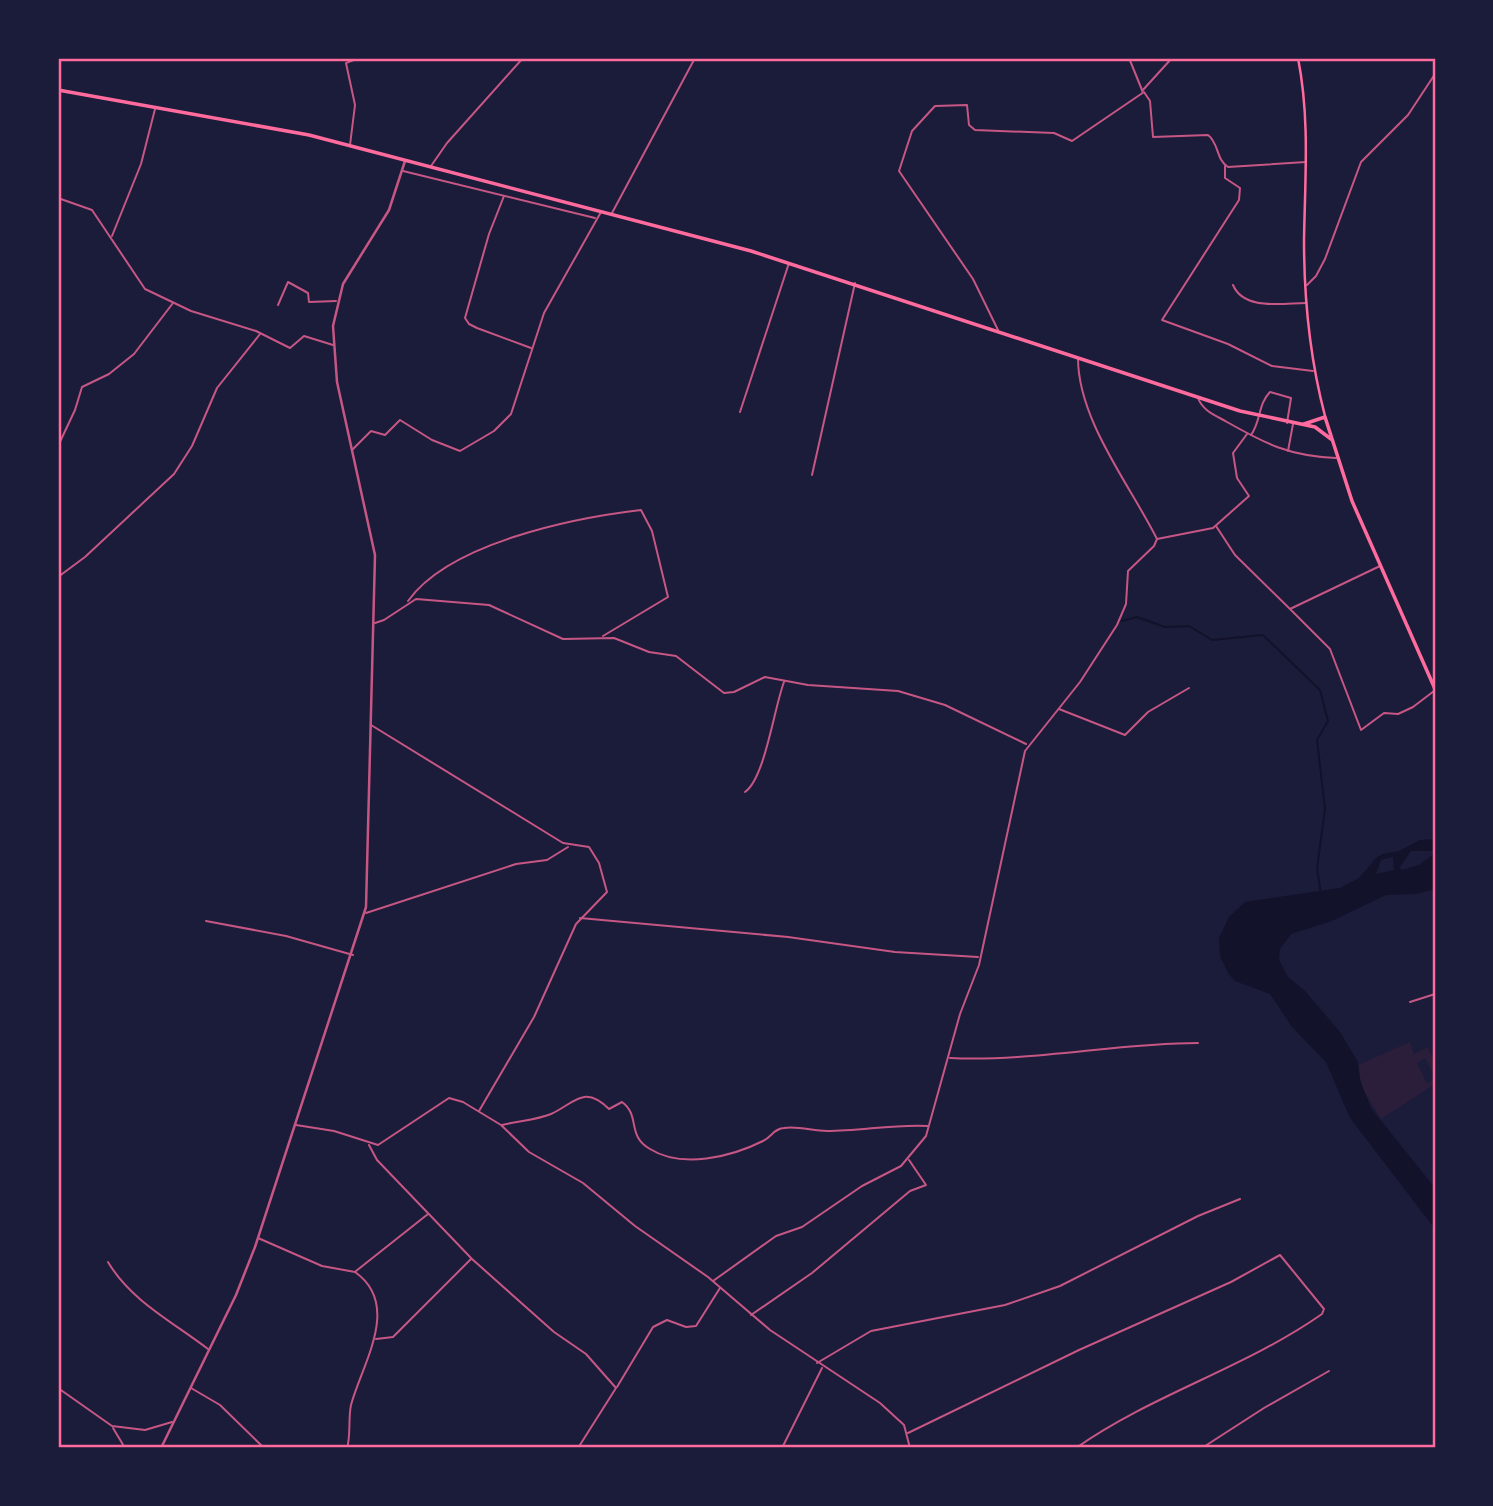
<svg xmlns="http://www.w3.org/2000/svg" width="1493" height="1506" font-family="'DejaVu Sans',sans-serif">
<style>
.green{fill:#2a1e3b;fill-rule:evenodd}
.water{fill:#12122b;fill-rule:evenodd}
.lines{fill:none;stroke-linecap:round;stroke-linejoin:round}
.stream{stroke:#12122b;stroke-width:2}
.minor{stroke:#c65784;stroke-width:2}
.tertiary{stroke:#c65784;stroke-width:2.5}
.primary{stroke:#ff6b9d;stroke-width:2.5}
.trunk{stroke:#ff6b9d;stroke-width:3.5}
.neatline{fill:none;stroke:#ff6b9d;stroke-width:2.5}
</style>
<rect width="100%" height="100%" fill="#1b1b3a"/>
<!-- green -->
<path class="green" d="M1410,1042L1414,1054L1428,1047L1435,1063V1084L1381,1119L1362,1088L1358,1065ZM1425,1058L1435,1078L1427,1084L1417,1063Z"/>
<!-- water -->
<path class="water" d="M1435,839V851H1411L1400,867L1401,870L1419,865L1435,853V889L1416,894L1386,895L1332,921L1291,934L1280,949L1279,960L1288,977L1305,991L1340,1032L1358,1062L1360,1080L1371,1108L1435,1188V1229L1350,1118L1326,1062L1292,1027L1270,994L1235,981L1228,973L1220,956L1219,938L1229,917L1245,902L1340,888L1359,878L1376,858L1383,854L1399,851L1420,840ZM1393,857L1394,870L1376,874L1381,860Z"/>
<g class="lines">
<!-- stream -->
<polyline class="stream" points="1122,621 1137,617 1165,627 1189,626 1212,640 1263,635 1320,690 1328,721 1317,740 1325,809 1317,869 1321,894"/>
<!-- minor -->
<g class="minor">
<polyline points="1129,58 1142,90"/>
<polyline points="1142,91 1172,58"/>
<polyline points="350,145 355,105 346,63 359,58"/>
<polyline points="431,166 447,143 523,58"/>
<polyline points="1225,166 1225,178 1240,188 1239,200 1162,320 1228,344 1272,366 1313,371"/>
<polyline points="403,171 595,218"/>
<polyline points="504,196 489,234 465,318 469,324 477,328 531,348"/>
<polyline points="58,198 92,210 145,289 191,311 256,331 290,348 304,336 333,345"/>
<polyline points="612,213 695,58"/>
<polyline points="112,236 141,164 155,109"/>
<path d="M1233,285C1244,311 1283,303 1306,303"/>
<polyline points="1307,285 1316,276 1325,259 1361,162 1408,115 1435,74"/>
<polyline points="278,305 288,282 308,293 309,302 336,301"/>
<path d="M998,330L973,279L899,171L912,131L935,106L967,105L969,125L975,130L1054,133L1072,141L1144,92L1150,101L1153,137L1208,135C1219,143 1216,160 1228,167L1306,162"/>
<path d="M1198,398C1203,411 1215,415 1227,422C1266,444 1289,456 1336,458"/>
<polyline points="740,412 789,263"/>
<path d="M1251,435C1261,421 1258,404 1270,392L1291,398L1287,423"/>
<polyline points="58,446 75,410 82,387 109,374 134,354 173,303"/>
<polyline points="353,449 371,431 385,435 400,420 432,440 460,451 494,431 511,414 544,313 601,212"/>
<polyline points="1288,451 1293,424"/>
<polyline points="812,475 855,283"/>
<polyline points="1216,526 1235,555 1290,609 1380,566"/>
<polyline points="1157,539 1213,528 1249,496 1237,478 1233,453 1247,434"/>
<polyline points="58,577 85,557 174,474 192,446 217,388 260,334"/>
<path d="M408,601C449,543 573,518 641,510L652,531L668,597L603,636"/>
<polyline points="1290,609 1330,649 1361,730 1384,713 1398,714 1413,707 1434,691"/>
<polyline points="375,623 384,620 416,599 489,605 563,639 614,638 649,652 676,656 724,693 734,692 765,677 808,685 898,691 945,705 1026,744"/>
<polyline points="1059,709 1125,735 1148,712 1189,688"/>
<polyline points="371,725 563,843 589,847 599,863 607,892 576,924 534,1017 479,1111"/>
<path d="M745,792C765,778 774,708 784,682"/>
<polyline points="366,913 516,864 547,860 568,847"/>
<polyline points="580,918 788,937 895,952 978,957"/>
<polyline points="206,921 286,936 353,955"/>
<polyline points="1410,1002 1435,994"/>
<path d="M950,1058C1031,1062 1117,1043 1198,1043"/>
<polyline points="296,1125 334,1131 378,1145 449,1098 463,1102 501,1125 529,1152 583,1183 635,1226 708,1277 770,1330 880,1403 904,1425 910,1448"/>
<path d="M502,1125C517,1121 537,1120 551,1114C575,1103 584,1084 609,1109L622,1102C641,1116 626,1135 650,1149C682,1169 731,1157 763,1141C772,1137 773,1129 784,1128C799,1126 813,1131 827,1131C861,1131 894,1124 928,1126"/>
<polyline points="369,1145 377,1160 472,1259 554,1332 586,1354 616,1388 578,1448"/>
<path d="M258,1238L322,1266L355,1272C402,1305 362,1364 351,1405C348,1419 351,1436 347,1448"/>
<path d="M108,1262C131,1301 173,1322 208,1349"/>
<polyline points="356,1271 428,1214"/>
<path d="M713,1281L776,1236L802,1227L862,1186L901,1166L926,1136L960,1014L979,965L1025,751L1080,682L1117,625L1126,604L1128,571L1154,546L1157,539C1130,485 1078,420 1078,358"/>
<polyline points="751,1315 812,1273 910,1191 926,1185 909,1160"/>
<polyline points="376,1339 393,1337 471,1259"/>
<polyline points="817,1363 871,1331 1005,1305 1060,1286 1198,1216 1240,1199"/>
<polyline points="617,1387 653,1327 667,1320 686,1327 696,1326 720,1288"/>
<polyline points="58,1388 112,1426 145,1430 172,1422"/>
<polyline points="191,1388 220,1405 264,1448"/>
<polyline points="113,1428 125,1448"/>
<path d="M908,1433L1079,1350L1231,1282L1280,1255L1324,1309L1322,1314C1245,1368 1153,1394 1076,1448"/>
<polyline points="782,1448 822,1368"/>
<polyline points="1202,1448 1264,1408 1329,1371"/>
</g>
<!-- tertiary -->
<polyline class="tertiary" points="161,1448 236,1295 255,1247 366,907 375,555 337,382 333,326 343,284 389,210 405,161"/>
<!-- primary -->
<path class="primary" d="M1298,58C1310,119 1305,178 1304,240C1304,300 1310,359 1325,416"/>
<!-- trunk -->
<g class="trunk">
<polyline points="58,90 309,135 751,251 1240,411 1315,427 1331,439"/>
<polyline points="1304,424 1325,417 1352,501 1435,689"/>
</g>
</g>
<!-- border -->
<rect width="1493" height="1506" fill="none" stroke="#1b1b3a" stroke-width="119"/>
<rect x="60" y="60" width="1374" height="1386" class="neatline"/>
</svg>
